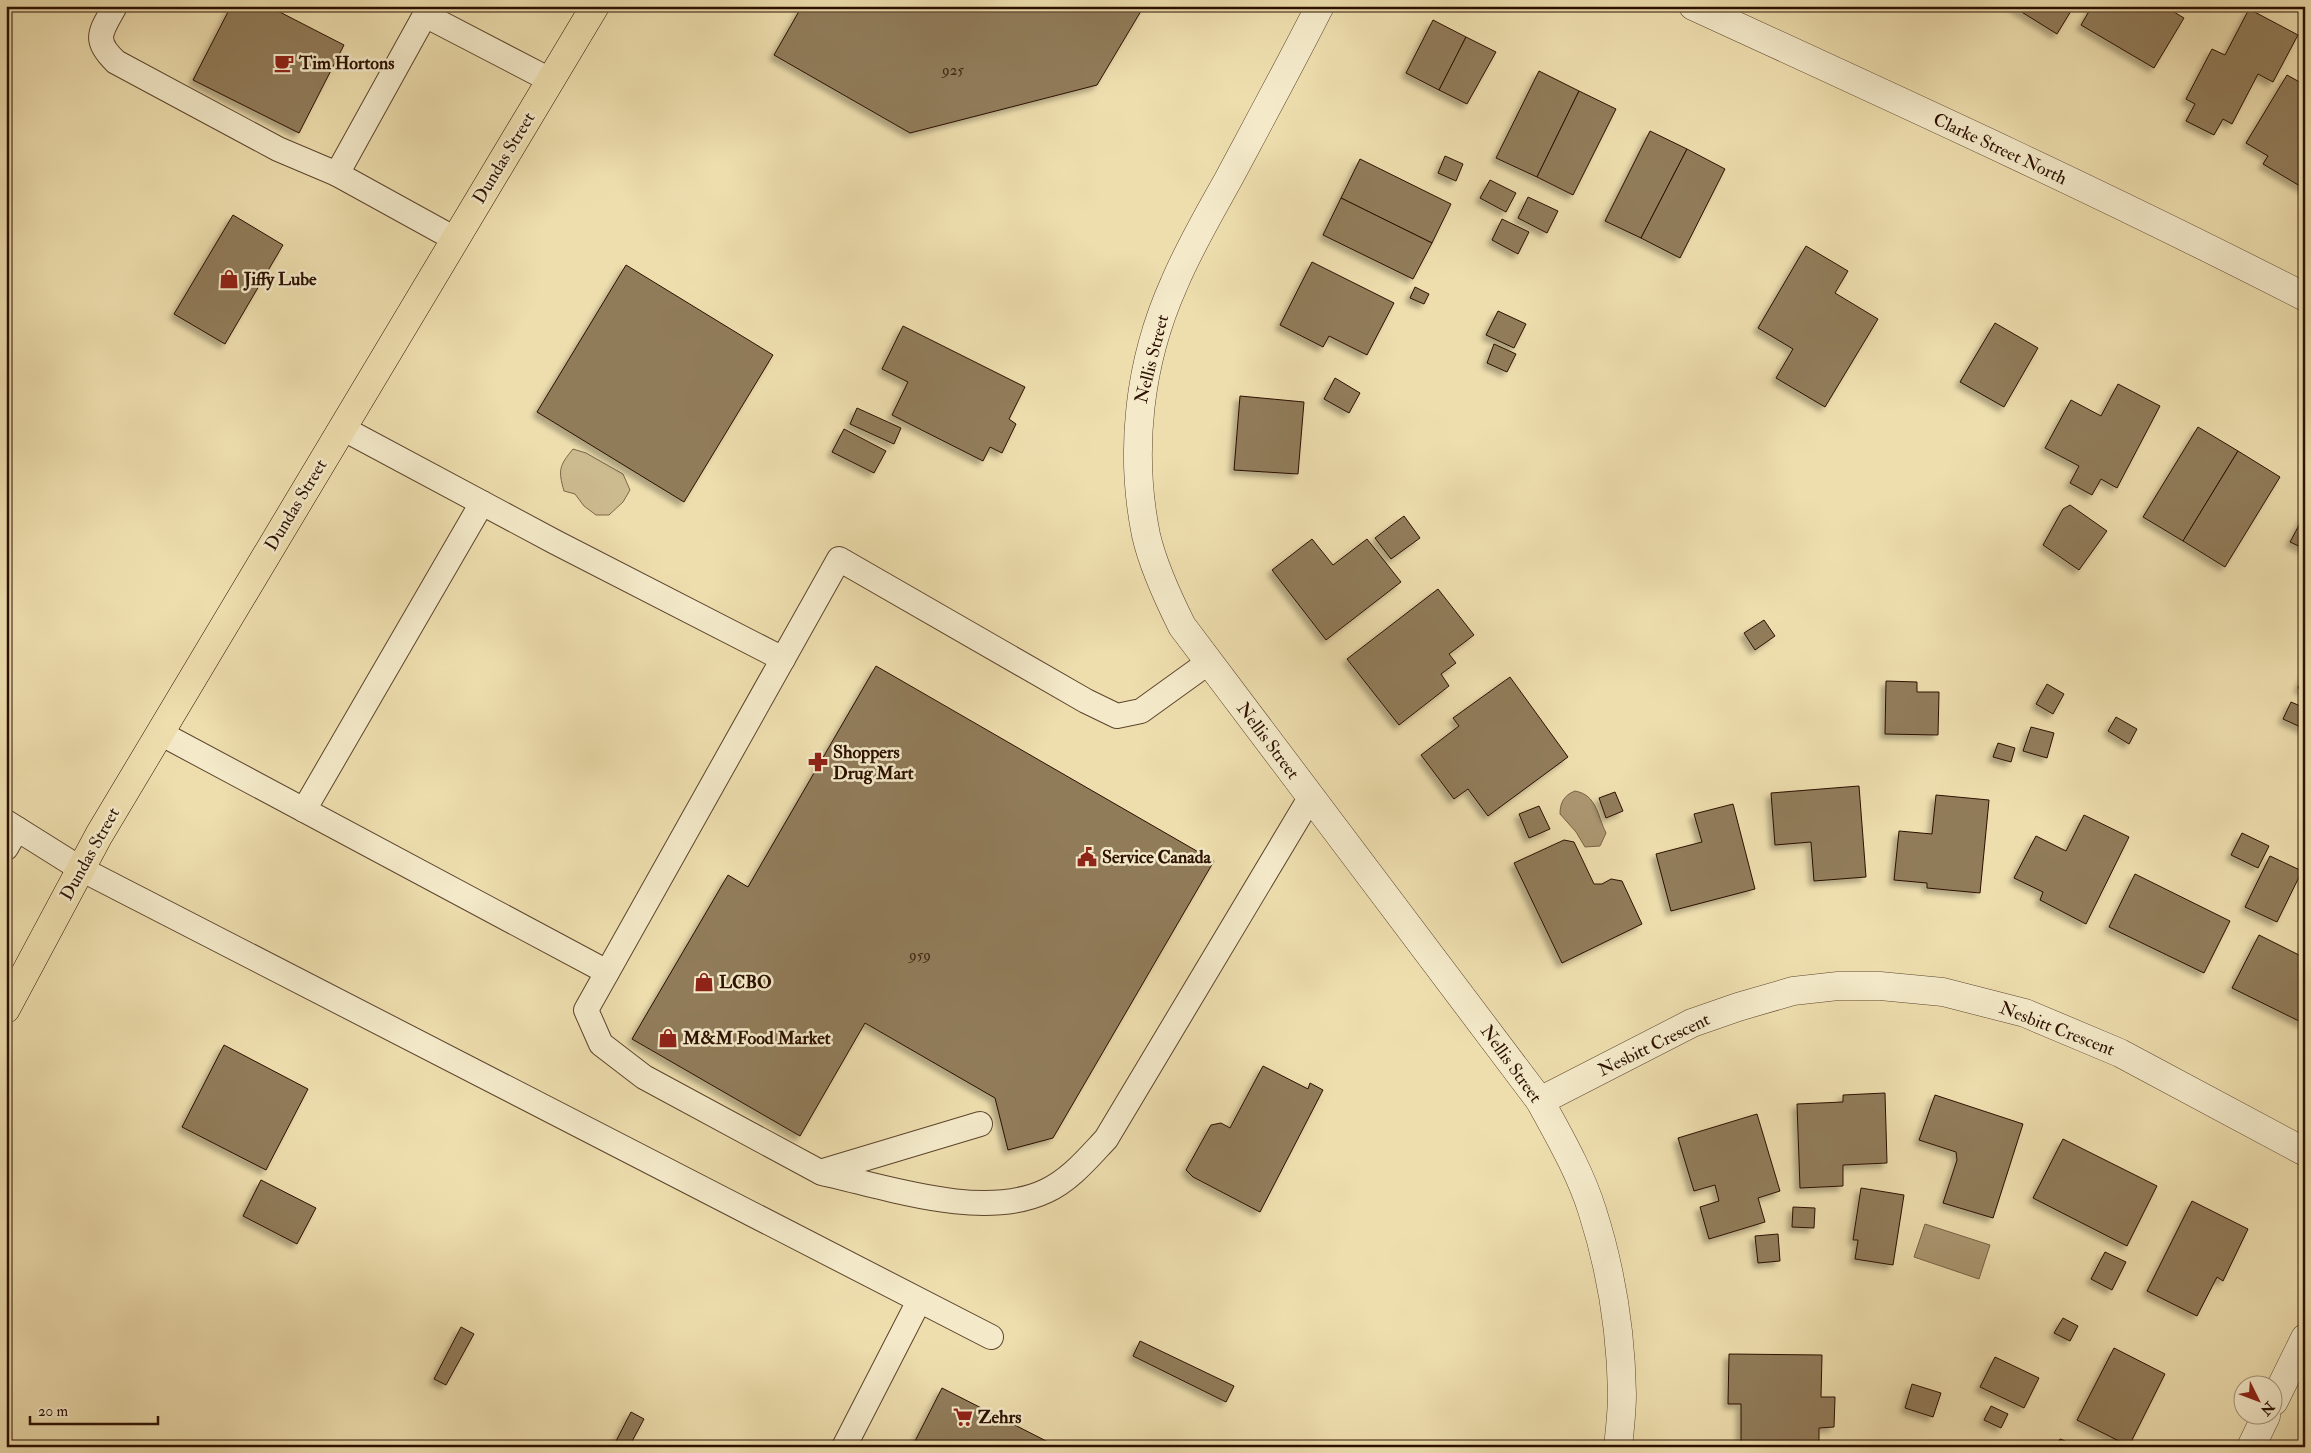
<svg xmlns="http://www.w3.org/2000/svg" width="2311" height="1453" font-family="'IM FELL Double Pica',serif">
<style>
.green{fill:#cdbb90;stroke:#7c6648}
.water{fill:#ac9873;stroke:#796245}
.building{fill:#917b5a;stroke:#2c1000;filter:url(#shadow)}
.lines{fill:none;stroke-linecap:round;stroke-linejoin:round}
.lane-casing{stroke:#5c442c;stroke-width:26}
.street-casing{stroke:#5c442c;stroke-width:29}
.primary-casing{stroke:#2c1000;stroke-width:29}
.lane{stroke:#f4eaca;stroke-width:24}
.street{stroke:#f4eaca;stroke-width:28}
.primary{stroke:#eedeae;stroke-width:28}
.labels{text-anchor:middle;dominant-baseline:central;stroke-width:5;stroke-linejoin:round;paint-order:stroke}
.number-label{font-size:15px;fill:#452b16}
.poi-label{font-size:18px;font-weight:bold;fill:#2c1000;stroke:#f4eaca;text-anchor:start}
.street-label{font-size:18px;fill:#2c1000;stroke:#f4eaca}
</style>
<defs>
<filter id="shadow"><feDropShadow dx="-4.5" dy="4.5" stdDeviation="2.5" flood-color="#0004"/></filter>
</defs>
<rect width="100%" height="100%" fill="#eedeae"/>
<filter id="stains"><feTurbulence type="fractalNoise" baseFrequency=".004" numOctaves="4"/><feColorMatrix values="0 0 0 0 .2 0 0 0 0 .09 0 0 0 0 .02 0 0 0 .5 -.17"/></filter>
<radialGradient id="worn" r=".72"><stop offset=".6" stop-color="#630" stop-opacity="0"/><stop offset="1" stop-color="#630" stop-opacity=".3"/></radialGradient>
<!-- green -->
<path class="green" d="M573,449L586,453L623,474L630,490L623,502L609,515H596L584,506L575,494L564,491C558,470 559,466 573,449Z"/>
<!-- water -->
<g class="water">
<path d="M1575,791C1597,795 1597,815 1606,833L1600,846L1585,847L1576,832L1560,814C1560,803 1564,795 1575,791Z"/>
<polygon points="1925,1224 1990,1245 1979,1279 1914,1257"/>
</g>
<!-- building -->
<g class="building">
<polygon points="231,6 268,6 344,45 299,133 193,80"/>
<polygon points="802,6 924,6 928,8 936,6 1144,6 1097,85 910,133 774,55"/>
<polygon points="2012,6 2074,6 2057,34"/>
<polygon points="2092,6 2164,6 2184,18 2154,68 2081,25"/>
<polygon points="2249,9 2298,35 2273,82 2258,74 2232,124 2223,119 2214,135 2186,121 2195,104 2186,99 2212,49 2225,55"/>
<polygon points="1433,20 1466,37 1439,90 1406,73"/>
<polygon points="1466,37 1496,52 1467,104 1439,90"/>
<polygon points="1539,71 1579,91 1537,177 1496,158"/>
<polygon points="2287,75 2305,85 2305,189 2263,164 2268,156 2246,143"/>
<polygon points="1579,91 1616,109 1573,195 1537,177"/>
<polygon points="1650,131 1687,149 1641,238 1605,221"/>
<polygon points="1687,149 1725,169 1680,258 1641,238"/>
<polygon points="1445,156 1463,164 1456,181 1438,173"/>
<polygon points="1360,159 1451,204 1432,243 1341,198"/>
<polygon points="1490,180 1516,193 1506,212 1480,198"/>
<polygon points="1528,197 1558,211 1547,233 1518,218"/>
<polygon points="1341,198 1432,243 1413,279 1323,235"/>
<polygon points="233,215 283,245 225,344 174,314"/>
<polygon points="1502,219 1529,232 1518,254 1492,240"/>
<polygon points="1806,246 1848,271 1835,293 1878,319 1825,407 1776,378 1793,349 1758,328"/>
<polygon points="1312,262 1394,303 1367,355 1329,336 1323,347 1280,325"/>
<polygon points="626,265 773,355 684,502 537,412"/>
<polygon points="1415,287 1429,294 1424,304 1410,298"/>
<polygon points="1498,311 1526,324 1514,348 1486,335"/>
<polygon points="1995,323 2038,348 2004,407 1960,382"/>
<polygon points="903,326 1025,387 1009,419 1016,424 1002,453 990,447 983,461 892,415 908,382 882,369"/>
<polygon points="1494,344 1516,354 1507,372 1487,363"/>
<polygon points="1335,378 1360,393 1349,413 1324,399"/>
<polygon points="2118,384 2160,406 2117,488 2101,479 2092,495 2070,483 2079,466 2045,448 2071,400 2101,416"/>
<polygon points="1240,396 1304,402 1298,474 1234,470"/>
<polygon points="857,408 901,428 894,444 850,424"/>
<polygon points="2198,427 2238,451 2183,541 2143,517"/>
<polygon points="844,429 886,451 874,473 832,452"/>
<polygon points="2238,451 2280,477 2225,567 2183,541"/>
<polygon points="2070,505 2107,531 2079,570 2043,545 2063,509"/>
<polygon points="2305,514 2305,549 2290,542"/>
<polygon points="1404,516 1420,538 1391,559 1375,538"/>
<polygon points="1312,539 1333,565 1367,539 1401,582 1326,640 1272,570"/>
<polygon points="1438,589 1474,635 1449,654 1456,663 1441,674 1449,686 1399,725 1347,659"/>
<polygon points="1764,620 1775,636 1755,650 1744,633"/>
<polygon points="876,666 1214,861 1053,1138 1008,1150 995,1098 865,1023 800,1136 632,1039 728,875 748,887"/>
<polygon points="2305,674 2305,691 2298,688"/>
<polygon points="1510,677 1568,757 1488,816 1468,789 1454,799 1421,755 1459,726 1453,718"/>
<polygon points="1886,681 1917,682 1917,692 1939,692 1938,735 1885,734"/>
<polygon points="2047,684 2064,694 2053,714 2036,704"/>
<polygon points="2291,702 2305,708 2305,729 2283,719"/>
<polygon points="2116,717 2137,729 2129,744 2108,731"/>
<polygon points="2031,727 2054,733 2047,758 2023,751"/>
<polygon points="1998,743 2015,748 2011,762 1993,757"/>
<polygon points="1859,786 1866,877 1814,881 1811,842 1775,845 1771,793"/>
<polygon points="1615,792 1623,811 1606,818 1599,798"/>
<polygon points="1936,795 1989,800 1980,893 1927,888 1927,883 1894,880 1899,831 1932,834"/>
<polygon points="1733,804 1755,889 1671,911 1656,854 1702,842 1694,814"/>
<polygon points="1539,806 1550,829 1529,838 1519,814"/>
<polygon points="2084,815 2129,837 2086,924 2040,900 2043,892 2014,878 2036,836 2066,851"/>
<polygon points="2242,833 2269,846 2258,868 2231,855"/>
<polygon points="1564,840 1574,842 1594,884 1602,884 1611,879 1622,881 1642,924 1562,963 1514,863"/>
<polygon points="2270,856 2302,871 2277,922 2245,907"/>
<polygon points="2135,874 2230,921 2204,973 2109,927"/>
<polygon points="2259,935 2305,958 2305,1024 2232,988"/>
<polygon points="224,1045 308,1089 266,1170 182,1127"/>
<polygon points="1263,1066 1308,1089 1310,1083 1323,1090 1260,1212 1193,1177 1186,1170 1211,1125 1221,1123 1230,1128"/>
<polygon points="1885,1093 1887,1163 1843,1165 1843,1186 1800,1188 1797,1104 1843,1102 1843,1095"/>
<polygon points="1935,1095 2023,1124 1993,1218 1943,1203 1957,1160 1956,1152 1919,1140"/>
<polygon points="1757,1114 1780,1191 1758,1198 1765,1222 1709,1239 1700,1207 1719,1201 1715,1185 1694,1191 1678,1138"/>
<polygon points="2063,1139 2157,1186 2127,1246 2033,1198"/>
<polygon points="261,1180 316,1208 297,1244 243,1216"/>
<polygon points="1861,1188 1904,1195 1893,1265 1855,1259 1858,1240 1853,1240"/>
<polygon points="2192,1201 2248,1229 2223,1281 2217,1277 2197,1316 2147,1291"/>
<polygon points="1793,1207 1815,1208 1814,1228 1792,1227"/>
<polygon points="1778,1234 1780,1261 1758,1263 1755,1236"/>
<polygon points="2105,1252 2126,1262 2112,1290 2091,1279"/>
<polygon points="2063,1318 2078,1326 2070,1341 2054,1333"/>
<polygon points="461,1327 474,1334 446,1385 434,1379"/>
<polygon points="1140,1341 1234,1386 1226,1402 1133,1356"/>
<polygon points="2114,1348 2165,1374 2129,1446 2077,1420"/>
<polygon points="1729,1354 1822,1355 1821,1397 1835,1397 1834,1427 1819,1428 1819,1447 1741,1447 1741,1404 1728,1404"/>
<polygon points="1995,1357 2039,1378 2024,1408 1980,1387"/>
<polygon points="1912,1384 1941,1393 1933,1417 1905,1408"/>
<polygon points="942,1388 1058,1447 912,1447"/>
<polygon points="1991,1406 2008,1414 2001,1428 1984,1420"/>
<polygon points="631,1412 644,1419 629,1447 613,1447"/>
<polygon points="2060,1439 2063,1440 2076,1447 2056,1447"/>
</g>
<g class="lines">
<defs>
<g id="lane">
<path d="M115,6C101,32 92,39 116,62L278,149L337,174"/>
<polyline points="455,239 337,174 425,15 550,80"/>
<polyline points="342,428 555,542 783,659"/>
<polyline points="160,733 607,972"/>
<polyline points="304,810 482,503"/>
<polyline points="6,822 81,869 991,1337"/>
<polyline points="6,848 17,829"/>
<polyline points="980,1124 820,1172 644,1077 601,1044 586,1010 839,559 1086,701 1117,716 1141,711 1209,662"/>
<path d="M822,1173C886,1187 983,1221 1046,1191C1070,1180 1088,1158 1106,1139L1310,798"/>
<polyline points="844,1447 919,1301"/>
</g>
<g id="street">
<path d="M1320,6C1290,65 1259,122 1228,180C1209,214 1189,248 1174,284C1139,362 1129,451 1146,535C1153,566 1168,598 1182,626L1540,1101C1559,1136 1580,1172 1592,1210C1611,1269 1621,1332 1622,1394C1622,1411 1620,1429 1618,1447"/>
<path d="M1693,6C1898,100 2104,194 2305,297"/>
<polyline points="1540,1101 1692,1023 1738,1007 1793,991 1838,986 1880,986 1943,992 2025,1013 2120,1053 2305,1152"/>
<polyline points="2274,1401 2305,1338"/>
<polyline points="2251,1447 2266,1416"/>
</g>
<polyline id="primary" points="6,1009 99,835 595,6"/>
</defs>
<!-- lane casing -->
<use href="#lane" class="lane-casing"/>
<!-- street casing -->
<use href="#street" class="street-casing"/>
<!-- primary casing -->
<use href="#primary" class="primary-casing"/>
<!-- lane -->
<use href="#lane" class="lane"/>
<!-- street -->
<use href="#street" class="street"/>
<!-- primary -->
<use href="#primary" class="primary"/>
</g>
<!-- icons -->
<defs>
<symbol id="cafe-bare" viewBox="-9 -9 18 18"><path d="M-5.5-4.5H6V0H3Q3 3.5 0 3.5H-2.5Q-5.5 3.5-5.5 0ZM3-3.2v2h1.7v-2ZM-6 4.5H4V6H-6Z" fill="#8f2418" stroke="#f4eaca" stroke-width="2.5" paint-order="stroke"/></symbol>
<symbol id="shop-bare" viewBox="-9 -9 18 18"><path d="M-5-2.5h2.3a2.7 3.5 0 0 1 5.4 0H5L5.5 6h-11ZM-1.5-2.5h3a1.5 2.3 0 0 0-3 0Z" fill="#8f2418" stroke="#f4eaca" stroke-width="2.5" paint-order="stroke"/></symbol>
<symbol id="pharmacy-bare" viewBox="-9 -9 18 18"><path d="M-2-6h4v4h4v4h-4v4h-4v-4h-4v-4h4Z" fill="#8f2418" stroke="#f4eaca" stroke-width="2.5" paint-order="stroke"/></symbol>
<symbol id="civic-bare" viewBox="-9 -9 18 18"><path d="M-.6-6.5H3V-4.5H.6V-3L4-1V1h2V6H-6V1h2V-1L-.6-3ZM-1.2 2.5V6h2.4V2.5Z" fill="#8f2418" stroke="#f4eaca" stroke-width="2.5" paint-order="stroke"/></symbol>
<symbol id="supermarket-bare" viewBox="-9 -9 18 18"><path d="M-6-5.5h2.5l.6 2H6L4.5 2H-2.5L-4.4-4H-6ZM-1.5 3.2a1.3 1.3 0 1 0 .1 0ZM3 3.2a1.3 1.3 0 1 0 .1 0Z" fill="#8f2418" stroke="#f4eaca" stroke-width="2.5" paint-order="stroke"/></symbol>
</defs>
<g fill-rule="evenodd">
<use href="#cafe-bare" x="270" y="49" width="28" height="28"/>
<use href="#shop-bare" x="215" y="265" width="28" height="28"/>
<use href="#pharmacy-bare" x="804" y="748" width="28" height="28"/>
<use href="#civic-bare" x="1073" y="843" width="28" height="28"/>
<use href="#shop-bare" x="690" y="968" width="28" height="28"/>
<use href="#shop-bare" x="654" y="1024" width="28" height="28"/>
<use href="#supermarket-bare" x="949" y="1403" width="28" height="28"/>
</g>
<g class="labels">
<!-- number labels -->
<g class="number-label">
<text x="953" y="70">925</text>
<text x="920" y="955">959</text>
</g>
<!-- poi labels -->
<g class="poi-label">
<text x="299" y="63">Tim Hortons</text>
<text x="244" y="279">Jiffy Lube</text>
<text x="833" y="752">Shoppers<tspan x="833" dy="21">Drug Mart</tspan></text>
<text x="1102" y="857">Service Canada</text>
<text x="719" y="982">LCBO</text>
<text x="683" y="1038">M&amp;M Food Market</text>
<text x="978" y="1417">Zehrs</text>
</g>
<!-- street labels -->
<g class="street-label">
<text transform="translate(2000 149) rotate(25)">Clarke Street North</text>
<text transform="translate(504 158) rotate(-59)">Dundas Street</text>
<text transform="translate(1152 359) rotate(-76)">Nellis Street</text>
<text transform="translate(296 505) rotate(-59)">Dundas Street</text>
<text transform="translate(1268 741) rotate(53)">Nellis Street</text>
<text transform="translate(90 854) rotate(-61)">Dundas Street</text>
<text transform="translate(2057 1029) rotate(21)">Nesbitt Crescent</text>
<text transform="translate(1654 1045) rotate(-26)">Nesbitt Crescent</text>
<text transform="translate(1511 1064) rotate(54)">Nellis Street</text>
</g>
</g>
<!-- margin -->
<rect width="2311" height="1453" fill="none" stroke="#eedeae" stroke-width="25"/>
<rect x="8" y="8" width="2296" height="1438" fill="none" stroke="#2c1000" stroke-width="2.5"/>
<rect x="12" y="12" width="2286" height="1428" fill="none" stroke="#2c1000"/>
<!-- north arrow -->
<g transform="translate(2258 1400) rotate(132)"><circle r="24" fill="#f4eaca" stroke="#a49379"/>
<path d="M0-4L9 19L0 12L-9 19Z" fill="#8f2418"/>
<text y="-8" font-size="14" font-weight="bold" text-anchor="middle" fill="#2c1000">N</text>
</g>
<!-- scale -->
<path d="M30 1416v8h128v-8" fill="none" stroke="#2c1000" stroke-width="2.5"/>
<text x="38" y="1416" font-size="15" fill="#2c1000" stroke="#f4eaca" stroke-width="4" paint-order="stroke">20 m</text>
<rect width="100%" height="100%" filter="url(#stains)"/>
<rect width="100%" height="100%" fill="url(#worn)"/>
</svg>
